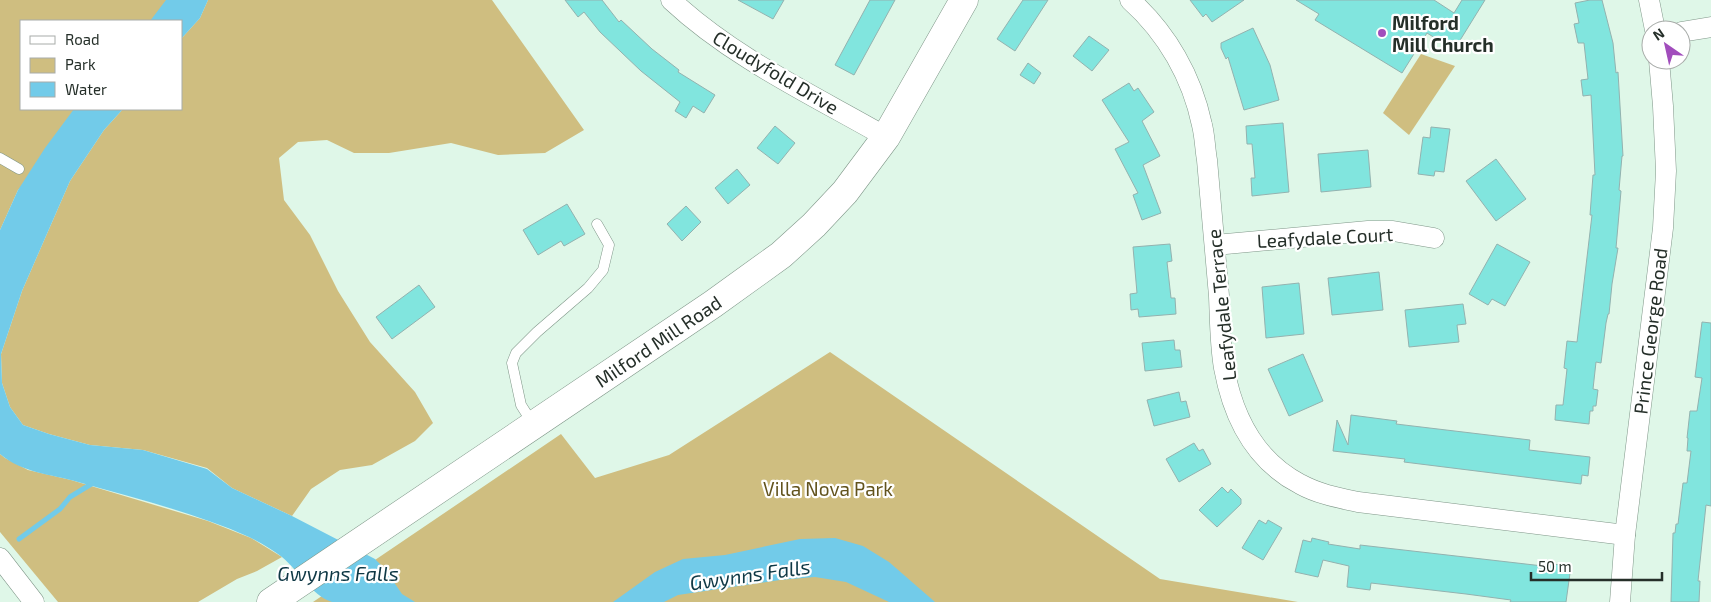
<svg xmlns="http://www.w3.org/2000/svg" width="1711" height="602" font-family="'Exo 2',sans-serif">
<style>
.green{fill:#cfbe80}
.water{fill:#72cbe9}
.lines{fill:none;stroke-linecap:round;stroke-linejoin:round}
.stream{stroke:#72cbe9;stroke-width:5}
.building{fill:#81e5de;stroke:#93b2af}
.service-casing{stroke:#7f9688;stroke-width:11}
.minor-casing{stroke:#7f9688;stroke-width:21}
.secondary-casing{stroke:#7f9688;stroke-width:29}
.service{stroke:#fff;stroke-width:10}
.minor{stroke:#fff;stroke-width:20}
.secondary{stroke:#fff;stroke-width:28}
.poi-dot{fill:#a14dbc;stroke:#fff;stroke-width:2}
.labels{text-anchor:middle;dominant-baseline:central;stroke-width:4.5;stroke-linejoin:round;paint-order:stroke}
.poi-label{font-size:19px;font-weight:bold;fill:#252f29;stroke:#fff;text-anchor:start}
.street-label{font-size:19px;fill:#252f29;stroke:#fff}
.park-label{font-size:19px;fill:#62531d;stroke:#fff}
.water-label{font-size:20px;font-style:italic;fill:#0e3845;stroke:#fff}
</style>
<rect width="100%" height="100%" fill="#dff7e8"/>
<!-- green -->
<g class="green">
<polygon points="0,0 183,0 169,21 21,21 21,109 98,109 18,190 0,230"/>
<polygon points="208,0 492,0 584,130 545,153 498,155 451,143 389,153 354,153 327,140 298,142 279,158 284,200 310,235 338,291 370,342 415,392 433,423 415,441 372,465 340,470 311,489 292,516 232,488 207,468 143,450 90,445 49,434 23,425 10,407 2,383 1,354 22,291 70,181 104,130 123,109 181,109 181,39 200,18"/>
<polygon points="1421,54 1455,66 1409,135 1383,113"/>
<polygon points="830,352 1160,579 1298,602 313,602 561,434 595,478 669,455"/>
<polygon points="0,454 5,458 28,470 71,480 208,521 251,538 282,557 257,571 237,579 198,602 58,602 0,532"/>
</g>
<!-- water -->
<g class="water">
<polygon points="166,0 208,0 200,18 181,39 181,21 150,21"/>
<path d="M74,109H123L104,130L70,181L22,291L1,354L2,383L10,407L23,425L49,434L90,445L143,450L207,469L232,488L292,516L375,559L385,569L402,594L415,602H332C311,595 299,571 282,557C273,550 260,542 249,537C196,513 134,498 78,482C51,474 22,473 0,454V230L18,190L45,148Z"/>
<polygon points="835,538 863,546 889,562 935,602 889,602 846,582 815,577 780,580 678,595 664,602 613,602 655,572 683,559 725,555 800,539"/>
</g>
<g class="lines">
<!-- stream -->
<polyline class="stream" points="19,539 60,509 70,497 93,483"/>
</g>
<!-- building -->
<g class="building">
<polygon points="565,0 602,0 619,22 621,20 652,49 679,70 678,72 715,95 704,113 693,106 686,118 675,111 680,102 641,71 600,32 584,12 578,17"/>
<polygon points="738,0 784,0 773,19"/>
<polygon points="870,0 895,0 854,75 835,65"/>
<polygon points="1023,0 1048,0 1015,51 997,39"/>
<polygon points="1190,0 1244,0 1212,22 1206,14 1203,17"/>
<polygon points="1296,0 1434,0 1454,13 1462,0 1485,0 1454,50 1427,33 1402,73 1315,20 1319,14"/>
<polygon points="1590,0 1602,0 1613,43 1616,73 1618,72 1623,156 1622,156 1619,190 1621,191 1616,248 1618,248 1612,284 1609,314 1608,314 1606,323 1601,363 1596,362 1593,389 1598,390 1596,406 1593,406 1593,411 1590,411 1589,424 1555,420 1556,405 1563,405 1567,369 1564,368 1567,341 1577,342 1592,215 1590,215 1593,175 1595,175 1591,95 1583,96 1581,80 1588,79 1584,43 1578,43 1574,24 1579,23 1575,3"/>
<polygon points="1253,28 1270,65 1279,100 1244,110 1228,57 1226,59 1221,48 1221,43"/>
<polygon points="1089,36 1109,50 1092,71 1073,56"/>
<polygon points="1028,63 1041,73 1034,84 1020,75"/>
<polygon points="1129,83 1134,91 1138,88 1154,112 1142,121 1160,156 1143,165 1161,213 1142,220 1133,195 1138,193 1115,149 1129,142 1102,100"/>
<polygon points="1283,123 1289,192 1252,196 1251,178 1255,178 1252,144 1247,144 1246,126"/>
<polygon points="775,126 795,143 778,164 757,148"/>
<polygon points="1431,127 1450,129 1444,172 1435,171 1434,176 1418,174 1423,137 1430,138"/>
<polygon points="1368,150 1371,187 1321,192 1318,154"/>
<polygon points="1496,159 1526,199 1496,221 1466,181"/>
<polygon points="737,169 750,185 728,204 715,188"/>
<polygon points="567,204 585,234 564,246 561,241 538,255 523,230"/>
<polygon points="686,206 701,222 682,241 667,224"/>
<polygon points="1170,244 1172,261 1167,262 1171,298 1175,298 1176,314 1139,317 1138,309 1131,310 1130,294 1137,293 1133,247"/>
<polygon points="1497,244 1530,262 1505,306 1492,299 1488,305 1469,294"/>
<polygon points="1379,272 1383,310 1332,315 1328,278"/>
<polygon points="1299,283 1304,334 1266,338 1262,287"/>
<polygon points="419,285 435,307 392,339 376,317"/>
<polygon points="1463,304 1466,324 1457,325 1459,342 1409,347 1405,310"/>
<polygon points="1702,322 1711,323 1711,506 1706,505 1698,581 1700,581 1699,602 1671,602 1673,533 1675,533 1676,524 1678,524 1683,483 1687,483 1691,451 1687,451 1688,438 1687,438 1690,411 1697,411 1702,378 1695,377"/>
<polygon points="1174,340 1175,350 1180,350 1182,367 1145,371 1142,343"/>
<polygon points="1303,354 1323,401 1289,416 1268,369"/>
<polygon points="1179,392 1181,402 1186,401 1190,417 1154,426 1147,400"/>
<polygon points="1351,415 1397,421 1396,424 1530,440 1529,450 1590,457 1588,476 1582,475 1581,484 1404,462 1405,459 1333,451 1337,420 1348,445"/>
<polygon points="1194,443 1199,451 1203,449 1211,464 1179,482 1166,459"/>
<polygon points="1222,487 1228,493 1231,489 1241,499 1241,504 1217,527 1199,510"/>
<polygon points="1259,520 1266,524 1268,520 1282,528 1263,560 1242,548"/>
<polygon points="1312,538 1329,542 1328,544 1360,549 1360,545 1543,566 1543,563 1571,566 1566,602 1510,602 1511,600 1466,594 1371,583 1370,590 1347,587 1349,566 1323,560 1318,577 1295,572 1303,540 1311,542"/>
</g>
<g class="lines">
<defs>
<g id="service">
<polyline points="0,158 19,169"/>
<polyline points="533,424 521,405 512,363 516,353 537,332 588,288 603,270 609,245 597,224"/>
</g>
<g id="minor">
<path d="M671,0C733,58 813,95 886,137"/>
<path d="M1130,0C1167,33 1192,77 1202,125C1205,137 1205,149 1207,160C1211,205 1215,251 1219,296C1220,320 1220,345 1224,368C1233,417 1254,460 1300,484C1318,494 1339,498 1358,502L1625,535"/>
<polyline points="1649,0 1655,30"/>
<polyline points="1681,32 1711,27"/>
<polyline points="1215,245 1368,231 1393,231 1434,238"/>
<polyline points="0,558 34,602"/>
<polyline points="1620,602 1625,535 1663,228 1666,171 1663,106 1659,60"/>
</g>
<polyline id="secondary" points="271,602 713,304 781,255 814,225 845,192 886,137 964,0"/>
</defs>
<!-- service casing -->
<use href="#service" class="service-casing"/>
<!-- minor casing -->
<use href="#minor" class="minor-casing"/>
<!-- secondary casing -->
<use href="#secondary" class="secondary-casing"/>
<!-- service -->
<use href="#service" class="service"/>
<!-- minor -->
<use href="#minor" class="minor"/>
<!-- secondary -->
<use href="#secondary" class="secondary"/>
</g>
<!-- markers -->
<circle class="poi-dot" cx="1382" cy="33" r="5"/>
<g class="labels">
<!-- poi labels -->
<g class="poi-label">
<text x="1392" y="22">Milford<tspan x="1392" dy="22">Mill Church</tspan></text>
</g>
<!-- street labels -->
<g class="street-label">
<text transform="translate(776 72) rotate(31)">Cloudyfold Drive</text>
<text transform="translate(1325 237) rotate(-3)">Leafydale Court</text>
<text transform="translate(1221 305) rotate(-96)">Leafydale Terrace</text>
<text transform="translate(1650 331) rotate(-83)">Prince George Road</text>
<text transform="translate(658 341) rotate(-34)">Milford Mill Road</text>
</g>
<!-- park labels -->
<g class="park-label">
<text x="828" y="488">Villa Nova Park</text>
</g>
<!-- water labels -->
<g class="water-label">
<text x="338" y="573">Gwynns Falls</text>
<text transform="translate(750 574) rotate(-8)">Gwynns Falls</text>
</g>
</g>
<!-- legend -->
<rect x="20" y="20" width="162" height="90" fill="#ffffff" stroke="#a8aca9"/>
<rect x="30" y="36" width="25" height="8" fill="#ffffff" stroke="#a8aca9"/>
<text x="65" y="45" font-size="15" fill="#252f29">Road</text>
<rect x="30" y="58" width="25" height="15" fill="#cfbe80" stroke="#a8aca9"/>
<text x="65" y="70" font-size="15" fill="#252f29">Park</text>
<rect x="30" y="82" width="25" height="15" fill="#72cbe9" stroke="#a8aca9"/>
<text x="65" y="95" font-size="15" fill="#252f29">Water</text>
<!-- north arrow -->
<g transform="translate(1666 45) rotate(326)"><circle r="24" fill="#ffffff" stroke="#a8aca9"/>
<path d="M0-4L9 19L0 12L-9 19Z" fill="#a14dbc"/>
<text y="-8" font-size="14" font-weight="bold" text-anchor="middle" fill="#252f29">N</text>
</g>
<!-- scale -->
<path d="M1531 572v8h131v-8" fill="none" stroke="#252f29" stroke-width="2.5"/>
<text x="1538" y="572" font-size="15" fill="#252f29" stroke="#ffffff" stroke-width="4" paint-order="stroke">50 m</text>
</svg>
